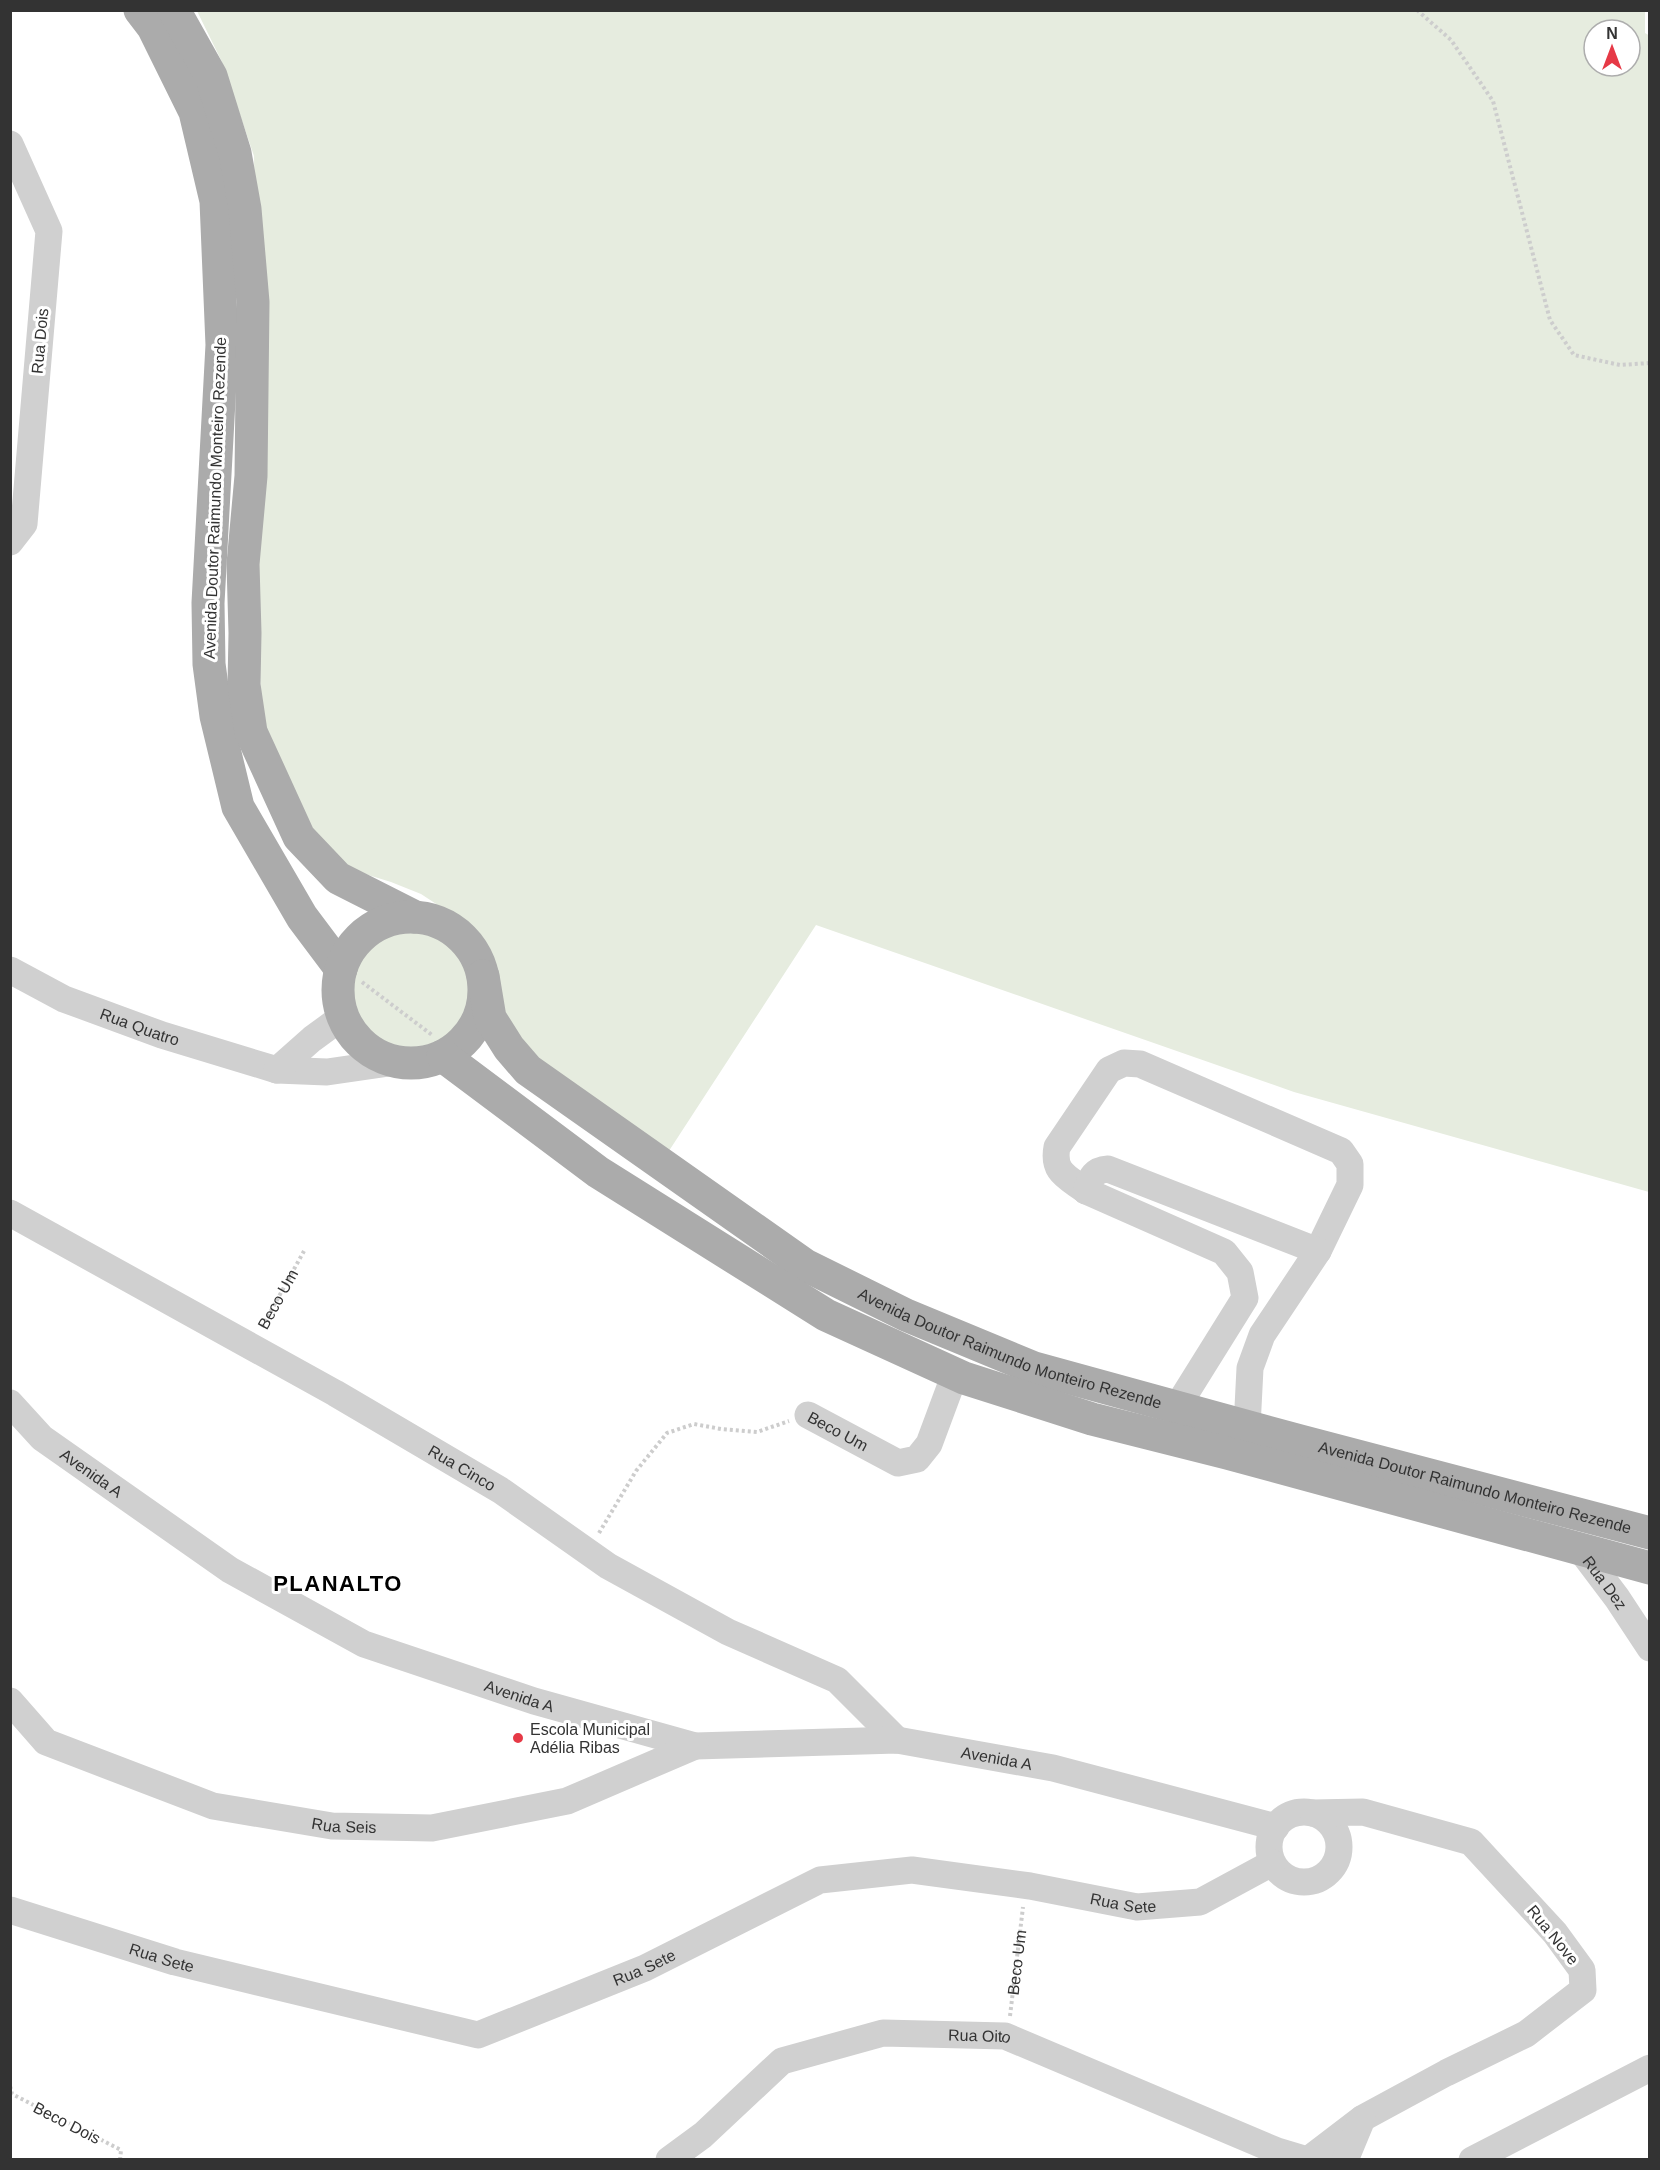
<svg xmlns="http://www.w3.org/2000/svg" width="1660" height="2170" font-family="Helvetica,sans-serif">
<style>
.green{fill:#e6ecdf;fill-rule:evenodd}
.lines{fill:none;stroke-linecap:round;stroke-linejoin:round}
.path{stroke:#cdcdcd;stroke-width:4;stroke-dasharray:3 3;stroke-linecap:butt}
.minor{stroke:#d0d0d0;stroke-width:27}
.major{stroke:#ababab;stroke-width:33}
.poi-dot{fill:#e63946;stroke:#fff;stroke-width:2}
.labels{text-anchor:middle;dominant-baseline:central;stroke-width:6;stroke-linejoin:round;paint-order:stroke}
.street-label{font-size:16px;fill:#333;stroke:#fff}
.poi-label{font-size:16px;fill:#333;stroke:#fff;text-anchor:start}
.district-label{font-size:22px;font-weight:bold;letter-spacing:1.5px;fill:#000;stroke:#fff}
</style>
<rect width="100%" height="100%" fill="#fff"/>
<!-- green -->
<g class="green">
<path d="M197,11H1645V33L1650,36L1649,1192L1294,1092L816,925L665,1157L523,1056L490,989L482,948L459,919L421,894L391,882L339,866L306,837L261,742L254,156L222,62ZM1594,30H1630V66H1594Z"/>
<circle cx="411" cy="987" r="61"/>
</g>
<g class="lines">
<!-- path -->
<g class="path">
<polyline points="1417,10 1451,40 1493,101 1550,320 1574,355 1620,365 1650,363"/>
<polyline points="362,982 432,1035"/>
<path id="s1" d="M262,1327L304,1251"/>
<polyline points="599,1533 636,1471 667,1433 694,1424 721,1429 757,1432 789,1421"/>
<path id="s2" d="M1010,2016L1023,1907"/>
<polyline points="10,2086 12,2094 121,2150 120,2160"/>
</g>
<!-- minor -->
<g class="minor">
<polyline points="10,144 49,231 24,524 10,542"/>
<path id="s3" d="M10,970L64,999L162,1035L277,1070L327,1072L396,1062"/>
<polyline points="277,1070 312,1039 342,1017"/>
<path d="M1086,1191C1068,1177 1052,1173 1057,1147L1109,1070L1124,1063L1140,1064L1341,1151L1350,1164V1185L1318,1251"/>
<path id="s4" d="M10,1213L335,1393L500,1490L608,1566L728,1632L837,1680L897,1740"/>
<path id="s5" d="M10,1403L42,1438L230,1570L364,1644L534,1701L695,1746L897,1740L1053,1768L1276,1827"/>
<path d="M1177,1407L1245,1298L1240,1272L1224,1252L1086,1191C1091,1178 1093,1170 1108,1169L1318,1251L1262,1335L1250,1368L1247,1427"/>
<path id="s6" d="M808,1415L898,1463L917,1459L929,1444L955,1374"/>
<path id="s7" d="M1580,1549L1617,1598L1650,1648"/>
<path id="s8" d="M10,1701L46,1742L213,1806L332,1826L432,1828L567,1801L695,1746"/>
<circle cx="1304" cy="1847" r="35"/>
<path id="s9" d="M10,1910L175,1962L478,2035L645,1968L820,1880L912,1870L1030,1886L1137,1907L1200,1902L1272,1863"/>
<path id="s10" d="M669,2160L703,2135L782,2061L883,2033L1005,2036L1277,2151L1307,2160"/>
<polyline points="1308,2160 1363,2118 1446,2073 1526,2034 1583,1990 1582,1970 1555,1933 1471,1842 1363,1812 1313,1813"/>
<polyline points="1345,2160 1362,2119"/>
<polyline points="1472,2160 1650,2068"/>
</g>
<!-- major -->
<g class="major">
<polyline points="140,10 153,27 195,112 216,201 222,345 208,603 209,664 216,716 238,807 302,917 341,969"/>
<polyline points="174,10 211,76 235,153 245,209 253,302 251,476 243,564 245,633 244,685 251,732 299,837 338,878 415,917"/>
<circle cx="411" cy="990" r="73"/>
<path id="s11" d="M483,976L490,1018L509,1048L528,1070L805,1265L906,1315L1034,1368L1300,1441L1650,1533"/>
<polyline points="443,1056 598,1172 826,1315 964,1378 1092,1419 1227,1453 1650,1568"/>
</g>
</g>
<!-- markers -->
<circle class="poi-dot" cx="518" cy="1738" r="6"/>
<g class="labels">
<!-- street labels -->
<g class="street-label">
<text transform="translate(40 341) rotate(-85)">Rua Dois</text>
<text transform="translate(215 498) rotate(-88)">Avenida Doutor Raimundo Monteiro Rezende</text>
<text stroke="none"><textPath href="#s3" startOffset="142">Rua Quatro</textPath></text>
<text stroke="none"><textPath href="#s1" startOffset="32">Beco Um</textPath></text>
<text stroke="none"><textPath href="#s11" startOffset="668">Avenida Doutor Raimundo Monteiro Rezende</textPath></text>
<text stroke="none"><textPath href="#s6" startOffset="34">Beco Um</textPath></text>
<text stroke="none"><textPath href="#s4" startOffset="519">Rua Cinco</textPath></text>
<text stroke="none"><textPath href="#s5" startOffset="108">Avenida A</textPath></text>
<text stroke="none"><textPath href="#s11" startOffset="1154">Avenida Doutor Raimundo Monteiro Rezende</textPath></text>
<text stroke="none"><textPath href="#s7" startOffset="42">Rua Dez</textPath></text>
<text stroke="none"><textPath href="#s5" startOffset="594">Avenida A</textPath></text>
<text stroke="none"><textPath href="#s5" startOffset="1080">Avenida A</textPath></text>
<text stroke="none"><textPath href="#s8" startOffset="366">Rua Seis</textPath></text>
<text stroke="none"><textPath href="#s9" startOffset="1167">Rua Sete</textPath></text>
<text transform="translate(1553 1935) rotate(51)">Rua Nove</text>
<text stroke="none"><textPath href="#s9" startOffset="159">Rua Sete</textPath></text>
<text stroke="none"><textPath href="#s2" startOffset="54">Beco Um</textPath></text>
<text stroke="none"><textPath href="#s9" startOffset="664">Rua Sete</textPath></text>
<text stroke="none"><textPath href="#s10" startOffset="352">Rua Oito</textPath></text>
<text transform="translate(67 2123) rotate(27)">Beco Dois</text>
</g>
<!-- poi labels -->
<g class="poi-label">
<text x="530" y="1729">Escola Municipal<tspan x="530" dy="18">Adélia Ribas</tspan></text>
</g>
<!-- district labels -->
<g class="district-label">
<text x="338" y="1583">PLANALTO</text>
</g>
</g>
<!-- border -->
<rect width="1660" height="2170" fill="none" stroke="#333333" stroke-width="24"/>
<!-- north arrow -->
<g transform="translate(1612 48)"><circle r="28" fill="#ffffff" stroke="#adadad" stroke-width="1.5"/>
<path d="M0-4.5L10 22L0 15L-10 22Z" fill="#e63946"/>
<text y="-9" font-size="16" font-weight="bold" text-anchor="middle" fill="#333333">N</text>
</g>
</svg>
